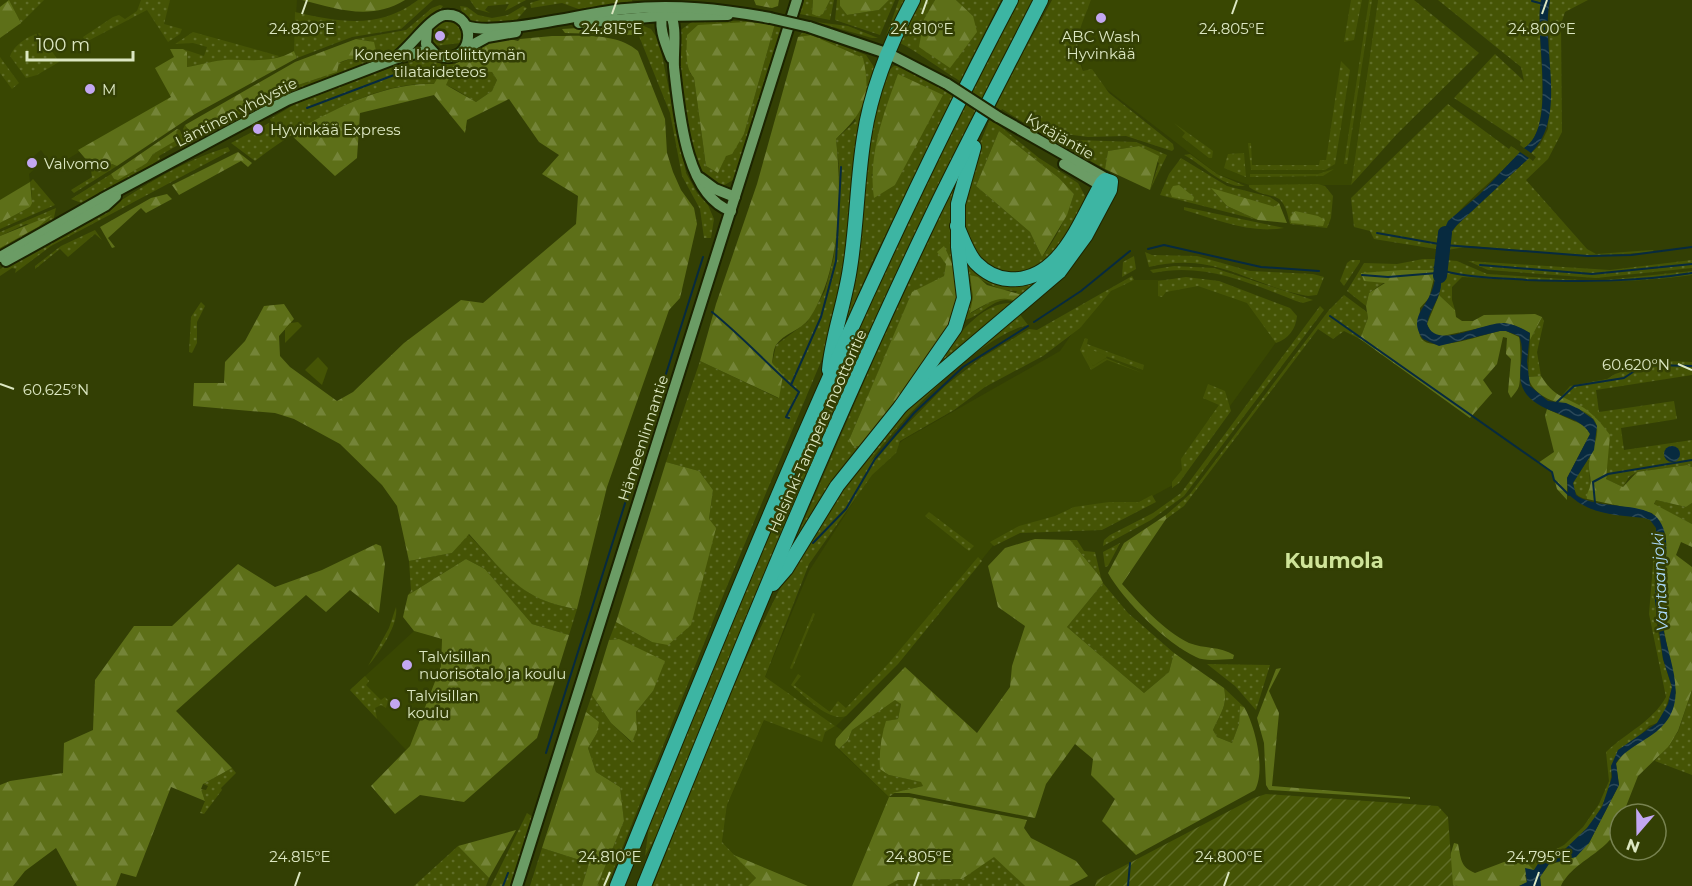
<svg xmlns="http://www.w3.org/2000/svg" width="1692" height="886" font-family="Montserrat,sans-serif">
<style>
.built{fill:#394702}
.grass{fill:url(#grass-dots);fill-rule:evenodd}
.forest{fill:url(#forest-firs)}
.park{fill:#455405}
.garden{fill:url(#garden-furrows)}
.water{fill:url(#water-waves)}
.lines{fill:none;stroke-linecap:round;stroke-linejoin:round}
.stream{stroke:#072a3f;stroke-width:2}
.river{stroke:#072a3f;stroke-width:14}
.secondary-casing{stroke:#1c2400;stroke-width:14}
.highway-casing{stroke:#1c2400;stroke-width:16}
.secondary{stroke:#6b9c65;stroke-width:10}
.highway{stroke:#3db5a3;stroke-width:14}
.secondary-bridge-casing{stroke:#1c2400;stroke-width:14;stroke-linecap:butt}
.secondary-bridge{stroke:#6b9c65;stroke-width:10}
.ticks{fill:none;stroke:#dce7c2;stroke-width:2}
.poi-dot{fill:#c3a7f2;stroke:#333f04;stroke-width:2}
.labels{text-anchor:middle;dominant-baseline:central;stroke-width:5;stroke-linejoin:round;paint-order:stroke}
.poi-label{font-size:15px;fill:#dce7c2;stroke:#333f04;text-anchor:start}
.street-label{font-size:15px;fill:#dce7c2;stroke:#333f04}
.water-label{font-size:16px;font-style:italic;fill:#addbfd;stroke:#333f04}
.district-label{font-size:21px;font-weight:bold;fill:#cfe499;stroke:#333f04}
.ticks-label{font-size:15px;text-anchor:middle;fill:#dce7c2;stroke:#333f04;stroke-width:5;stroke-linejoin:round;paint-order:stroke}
</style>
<defs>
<pattern id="grass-dots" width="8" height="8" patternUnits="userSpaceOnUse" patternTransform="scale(1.5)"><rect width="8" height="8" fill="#455405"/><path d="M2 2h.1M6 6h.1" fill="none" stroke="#5f6d28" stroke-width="1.8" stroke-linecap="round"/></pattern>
<pattern id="forest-firs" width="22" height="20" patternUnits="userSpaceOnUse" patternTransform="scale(1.5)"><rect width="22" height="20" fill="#5d6f18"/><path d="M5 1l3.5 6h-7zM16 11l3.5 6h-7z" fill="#748438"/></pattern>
<pattern id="garden-furrows" width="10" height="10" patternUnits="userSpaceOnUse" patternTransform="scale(1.5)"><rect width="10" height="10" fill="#455405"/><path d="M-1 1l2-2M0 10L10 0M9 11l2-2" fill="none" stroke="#5f6d28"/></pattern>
<pattern id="water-waves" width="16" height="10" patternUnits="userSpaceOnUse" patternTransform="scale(1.5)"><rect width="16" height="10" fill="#072a3f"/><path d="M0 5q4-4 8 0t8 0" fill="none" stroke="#2b4959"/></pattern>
</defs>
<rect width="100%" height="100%" fill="#333f04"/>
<!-- built -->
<g class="built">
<polygon points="0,0 297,0 294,51 90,163 81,151 53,168 41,150 32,158 38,166 29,174 32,196 0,215"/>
<polygon points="1091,0 1378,0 1351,185 1249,185 1217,174 1083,71 1077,40 1079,26"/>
<polygon points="1134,280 1182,280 1250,300 1277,341 1173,485 1138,504 1083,509 996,542 898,664 836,726 843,731 836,739 835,746 889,797 852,886 808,886 734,855 722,842 727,805 764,720 765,677 809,571 879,462 903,440 1060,351 1091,306 1122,283"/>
<polygon points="414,631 442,639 441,666 410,746 406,750 350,690"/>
</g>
<!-- grass -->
<g class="grass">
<polygon points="9,0 44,0 21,23"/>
<polygon points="141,0 170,0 164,24 182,29 180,34 168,42 147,10 86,42 83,37 113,17 119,15 125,19 137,11"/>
<path d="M418,0H433L401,29L352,37L297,58L294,51L295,12C340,22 378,30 418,0Z"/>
<polygon points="470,0 526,0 505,11 509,4 488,6 485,10 490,13 476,9"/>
<polygon points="540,0 632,0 633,4 584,11 562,3 531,8 530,3"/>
<polygon points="804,0 813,0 812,13 823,14 830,0 834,0 830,20 800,14"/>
<polygon points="837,0 840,0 840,6 847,15 879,10 889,0 895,0 880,35 835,20"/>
<polygon points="899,0 904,0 904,4 889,35 886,36"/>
<path d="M918,0H935L924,19L973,16L956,0H1001L960,81C939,69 922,54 900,43Z"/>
<polygon points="1016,0 1034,0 942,184 665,820 645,856 650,817 656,801 836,375 926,181"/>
<path d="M1052,0H1091C1081,27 1071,41 1083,71L1092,69L1109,93L1173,144L1174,149L1172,151L1126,136L1088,137L1065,134L1023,122L1002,109L995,122L1039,158L1078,183L1085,196L1084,203L1060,248L1049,261L1017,276L983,267C978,259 971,252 968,244C941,187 1025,52 1052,0ZM999,131L1059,178L1074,194C1066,218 1057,237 1042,257L1030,232L976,186Z"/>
<polygon points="1351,0 1362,0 1354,40 1344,42"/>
<polygon points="1369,0 1372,0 1369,19 1347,164 1344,164"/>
<polygon points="1378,0 1414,0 1479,53 1397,134 1351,185"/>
<path d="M1438,0H1541C1534,36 1557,129 1524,148L1520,145L1521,142L1454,98L1495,54L1524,81L1521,67Z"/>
<polygon points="1550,0 1588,0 1565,12 1561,24 1562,132 1548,159 1526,180 1587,249 1596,254 1652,250 1656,252 1588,256 1471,246 1447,250 1449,235 1457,225 1529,158 1533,161 1536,157 1531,153 1540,145 1548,129"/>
<polygon points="440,5 443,6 441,9 393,55 298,91 283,93 194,137 188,136 183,129 185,125 190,132 283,90 337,72 339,63 355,57 364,59 370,41 356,39 406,30 432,8"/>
<path d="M460,6L467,7L478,15L492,18L508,15L523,6L527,8L515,22C493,24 467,32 460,6Z"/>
<path d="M702,20L761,22H747L690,73L694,78L706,166L718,173L726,155L744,134L775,24L784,26L737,172L733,180L723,186C714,185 706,178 701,170C689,148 677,58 678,32L693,21Z"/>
<path d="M444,21C457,21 466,30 461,43L434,46L432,31ZM438,28L445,29L449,34L443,43L437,42L433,37Z"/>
<polygon points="816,22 848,26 878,38 872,38"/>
<polygon points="639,24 651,29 659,41 686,173 697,193 708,205 714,219 711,238 704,238 700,209 682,176 670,113 639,36"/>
<polygon points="804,31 866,55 874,67 860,128 850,234 833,324 822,359 725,591 607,886 597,886 624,821 620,787 596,772 588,748 597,733 586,712 592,695 611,723 631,742 637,730 636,712 653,691 619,639 609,640 616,622 652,642 709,519 713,490 699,471 666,462 700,361 778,398 772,364 776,345 807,322 825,291 834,256 839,167 836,139 856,121 811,35 798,37"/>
<polygon points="193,32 279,56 271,61 223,60 186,67 187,53 183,49 204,56 207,47 193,43 175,44"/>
<path d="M40,33L59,62L37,75L26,78L10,56C14,45 29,35 40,33Z"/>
<polygon points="0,57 19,83 12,89 0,73"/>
<path d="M426,57L441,63L457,61L452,68L492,72L497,80L492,91L476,102C467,97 454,87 444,85C382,75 302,125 255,161L231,143L271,122L270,119L297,103L398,65C406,72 414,73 423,68L410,66L407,60Z"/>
<polygon points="1341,61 1350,70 1335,164 1325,170 1251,170 1248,143 1251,143 1252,165 1319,165 1320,160 1326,160"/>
<path d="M894,66H900L954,95L872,262L841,334L869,122L888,71ZM913,149L895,185L871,175Z"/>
<path d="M1448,104L1509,149L1511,146L1520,152C1496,181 1443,215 1436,249L1374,239L1370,231L1354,227L1351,198Z"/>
<polygon points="1174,123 1213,151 1212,158 1209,158 1182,137 1185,133"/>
<polygon points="177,129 180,130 185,141 159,156 160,159 136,176 84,204 71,199 111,174 114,179 147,163 153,154 174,141"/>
<polygon points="1032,129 1077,140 1136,142 1167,155 1150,190 1159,163 1139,146 1108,151 1105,169"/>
<path d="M228,147L230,151L226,153L51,246L15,273L16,269L12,268L0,276V269C34,252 68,233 101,213C144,186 180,162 228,147Z"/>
<polygon points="1244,153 1246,177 1224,168 1228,154"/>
<path d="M1190,154L1217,174L1245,186C1222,188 1204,165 1184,155Z"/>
<polygon points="1181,158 1227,186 1270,197 1279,203 1275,208 1212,189 1227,206 1258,220 1160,195 1169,174"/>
<polygon points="90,163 94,169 101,170 112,164 117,166 74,193 71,190 92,177"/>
<polygon points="1334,169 1323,176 1250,177 1250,174 1318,174"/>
<polygon points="33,179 55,205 0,229 0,223 30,207 32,196 30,182"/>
<path d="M1318,184L1325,186L1333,196L1331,218L1327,228L1290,224C1282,185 1272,203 1249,187V185Z"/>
<path d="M954,186L950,223L957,267L955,319L795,541L881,343ZM946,264L938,342L853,446L849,440L912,293L944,276Z"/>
<path d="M1184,207L1284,228C1249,234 1216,219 1184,210Z"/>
<polygon points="56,208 53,222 0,254 0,248 38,227 26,224 0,236 0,232"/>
<polygon points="95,230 102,240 95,234 68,257 60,249 35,269 35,266 61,246"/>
<path d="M1072,250L1017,304C998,290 983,317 964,320L963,256L1004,284ZM971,275L1002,290L1017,291L1011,299L997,298L971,313L973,297Z"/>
<path d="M1145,252L1152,255L1197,256L1250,271L1313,274L1324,277L1317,295L1308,296C1247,285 1217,251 1149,267Z"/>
<polygon points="1134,256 1136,269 1122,277 1123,262"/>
<polygon points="1423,259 1435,259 1438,265 1436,270 1402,270 1369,293 1366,306 1347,291 1364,263 1397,264"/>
<polygon points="1351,260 1360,260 1360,262 1344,286 1340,281 1347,263"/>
<path d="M1445,260L1457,261L1487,274L1595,281L1692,271V275C1613,286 1542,281 1462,277L1452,287V300L1455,310L1439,295L1441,279L1446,271Z"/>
<polygon points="1692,260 1692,268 1596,278 1488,270 1468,261 1610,270"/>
<path d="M1174,266L1214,268L1313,300L1303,303L1296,301C1250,283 1204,262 1153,273L1150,270Z"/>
<path d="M1132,276L1134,280L1111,291L1080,328L1043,356L985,387L954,410L900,441L896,453L872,475L809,564L765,677L835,726L825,732L822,742L764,720L727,805L722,842L756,878L748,886H653C696,778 740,659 797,557C824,508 860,463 896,421C931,380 977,347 1018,312L1028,325C980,335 898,422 870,462L945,386L981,358L1029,329L1037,330Z"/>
<path d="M1186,277L1219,281L1290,308L1297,316C1296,329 1288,339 1276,343L1247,303L1198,286L1166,292L1162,297L1158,296V281Z"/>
<polygon points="1344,295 1367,312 1368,318 1360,339 1344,331 1333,339 1318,329 1184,506 1166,519 1166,515 1190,494 1329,310"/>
<polygon points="201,302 205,306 197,322 197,343 192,353 189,352 191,317"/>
<path d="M1009,303L1015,306L926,380C944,354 974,304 1009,303Z"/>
<polygon points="1320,306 1324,310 1184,496 1151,520 1103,546 1104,540 1110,535 1153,513 1181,493"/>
<polygon points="1542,317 1544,321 1537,352 1541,376 1528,377 1530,340"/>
<polygon points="1085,338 1088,339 1087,344 1144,365 1143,370 1087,349 1093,366 1106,358 1142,373 1107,360 1091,370 1080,350"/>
<polygon points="1669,361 1692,362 1692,375 1596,390 1599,412 1674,401 1677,419 1621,428 1624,450 1692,440 1692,467 1687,465 1637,472 1629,477 1623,487 1606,479 1606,468 1560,398 1570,386 1607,379 1615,374 1640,366"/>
<polygon points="1208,384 1225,391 1231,411 1179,483 1172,488 1172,482 1182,470 1181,459 1219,405 1203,398"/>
<path d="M1594,450L1589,462L1590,486L1587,499C1576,497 1575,493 1573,483Z"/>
<polygon points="1152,495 1156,502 1102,530 1020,533 994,546 990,542 1019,526 1055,516 1074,507 1109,502 1139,502"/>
<polygon points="1656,500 1686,507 1692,503 1692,524 1654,505"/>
<polygon points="929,512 974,546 969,551 965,548 925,516"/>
<path d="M1656,528V620L1663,659L1672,688L1664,713L1657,723L1649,726L1611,766C1614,795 1591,829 1568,847C1562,851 1557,851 1551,854C1544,857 1539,865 1534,870L1528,864L1564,845L1583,827L1599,804L1609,781L1606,752C1628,731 1651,723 1666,697L1649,614Z"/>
<path d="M468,534C506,573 520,600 577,609L569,635L532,624L485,569L466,559L408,595L411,591L409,561L452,553Z"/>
<polygon points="1070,540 1077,540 1084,551 1095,552 1101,578"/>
<polygon points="1120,543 1108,566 1105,567 1103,552"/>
<path d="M978,557L982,561L898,664L846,716C828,722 805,696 791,685L798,674L801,676L794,685L830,712L838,701L846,708L888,664Z"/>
<polygon points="1103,583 1128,613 1174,653 1169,672 1144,693 1067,627"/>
<path d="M396,607C399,624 380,652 368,666L389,628Z"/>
<polygon points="813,613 815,614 792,669 790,668"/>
<polygon points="1207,664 1270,665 1256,710 1235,686"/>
<polygon points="365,676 369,681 366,685 381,700 385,697 388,700 386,708 381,705 375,708 377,719 350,690"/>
<path d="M1224,688L1244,707L1240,706L1239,724L1232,743L1217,737L1213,730C1220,714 1228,706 1224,688Z"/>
<polygon points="1692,690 1692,775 1655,761 1678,732"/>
<polygon points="895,699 901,704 898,719 887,721 889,775 922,782 923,786 896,792 889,797 839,749 848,740 852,730"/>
<polygon points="232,768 236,773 221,788 222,790 204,814 200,813 205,801 201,789 206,790 208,786 203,784"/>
<polygon points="527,813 533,817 511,886 491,886"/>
<polygon points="458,846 489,878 486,886 414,886"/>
<polygon points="542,848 589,863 582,886 530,886"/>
<polygon points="994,856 1025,886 887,886 898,880 962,879"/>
</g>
<!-- forest -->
<g class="forest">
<polygon points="9,0 21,23 0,38 0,7"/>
<path d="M302,0H405C371,21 337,9 302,0Z"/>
<polygon points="754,0 779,0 778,6 772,8 756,5"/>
<polygon points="813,0 830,0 823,14 817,16 812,14"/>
<polygon points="840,0 889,0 879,10 847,15 840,6"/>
<polygon points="935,0 956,0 973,16 977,32 950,68 919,47 924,19"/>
<path d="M747,22L775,24L744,134L732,154L726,156L718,173L706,166L694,78C684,67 687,49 687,35L698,25Z"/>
<polygon points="632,25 632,35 565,33 562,29"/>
<path d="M811,35L863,58C872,97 864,112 836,139C842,194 841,272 809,319C801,330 783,334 776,345C773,350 773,358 772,363L783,375L779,398L700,361L716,304L757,184L798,37Z"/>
<path d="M552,36C580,36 616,32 638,51L665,119L667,153L673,172L681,190L694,208L697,224L680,298L669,310L607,487L577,609C520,600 506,574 469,534L452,553L409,561L397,506L382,485L340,444L294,419L275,413L193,406L194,383H224L225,362L245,341L264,306L284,304L294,319L279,336L280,356L290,367L337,401L353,392L404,343L461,300L483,303L576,224L578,196L542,174L559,155L539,142L509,99L467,120L465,133L434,95L360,113L357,158L335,176L290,134C332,110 384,82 434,84L441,72L449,78L446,85L476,102L492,91L497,80L492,72L451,69C466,49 494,34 518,41L520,39Z"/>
<path d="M356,39L374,42L377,55C365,62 352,55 339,63L337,72L283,90L190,132L185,125L295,62Z"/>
<path d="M170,49H183L187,52V67C199,65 212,61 224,60C250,59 272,64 294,51L297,58L195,114L117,166L112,164L101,170L94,169L78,150L171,97L155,68L174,57Z"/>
<path d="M898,74L943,95L895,185L874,198C868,155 883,115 898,74Z"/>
<polygon points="177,129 175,141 153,154 147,163 118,180 114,179 111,174"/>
<polygon points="999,131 1059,178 1074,194 1067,215 1042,257 1030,232 976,186"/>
<polygon points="1139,146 1159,156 1150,190 1105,169 1108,151"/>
<polygon points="238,152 252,163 248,167 241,161 179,195 172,185"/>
<polygon points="30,182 32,203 30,207 0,223 0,200"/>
<polygon points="1179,185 1194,197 1193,201 1172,197 1170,192 1173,186"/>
<polygon points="1211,188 1275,207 1279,203 1287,223 1258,220 1227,206"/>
<polygon points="167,194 172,199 146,213 141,208 108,238 115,247 112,248 100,227 151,198"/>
<polygon points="1295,211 1318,216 1325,220 1323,226 1291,223 1290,217"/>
<polygon points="52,215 38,227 0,248 0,236"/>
<path d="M944,246C950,259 957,271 958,285C961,331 889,411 861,446H853L849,440L912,292L944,276L946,264L937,252Z"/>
<path d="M1402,270H1436L1429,298L1420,308C1420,315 1418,328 1420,336C1428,356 1484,334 1500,331H1506L1519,337C1521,342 1521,381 1519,386C1518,390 1514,394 1511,398L1508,392L1511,359L1506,354L1507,338L1503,337L1497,364L1483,380L1492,393L1470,418L1360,339L1368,318L1366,306L1369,293L1385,283L1364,281L1361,273Z"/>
<path d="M970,275L978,277L987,285L1026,296L1018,302C1000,293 986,304 970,313L973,297Z"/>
<polygon points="1439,295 1455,310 1456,317 1462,321 1473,321 1484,315 1535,314 1542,317 1530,340 1530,333 1513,325 1503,323 1438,337 1432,334 1427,324"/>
<path d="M1541,376C1554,396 1560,395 1579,405C1592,412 1601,423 1610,435L1606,479L1623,487L1637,472L1687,465L1692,467V503L1686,507L1656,500L1654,504L1692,524V547L1681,542L1676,555L1692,567V690L1678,731L1668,747L1638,776L1623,814H1620C1620,850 1575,857 1561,886H1541L1540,877L1549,864L1565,861L1589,843L1619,785L1616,764L1624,752L1652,734L1676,693L1663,625L1662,598L1666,539L1652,513L1587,499C1586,493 1589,492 1590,486C1592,479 1588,470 1589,463C1590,451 1599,441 1597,427C1594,400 1538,412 1528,377Z"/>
<polygon points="1547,409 1585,426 1590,434 1567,478 1567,500 1557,489 1552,472 1538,463 1554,452 1545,416"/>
<polygon points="666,462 699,471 713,490 709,519 716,528 691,625 668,645 652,642 616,622"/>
<path d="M1166,515V519L1122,584C1140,604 1164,631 1189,643C1204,649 1220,646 1234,655L1233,659C1222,659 1205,662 1196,657C1166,643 1124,601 1108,573L1124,543Z"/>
<path d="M1035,539L1070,540L1101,578L1103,583L1067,627L1144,693L1169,672L1174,653L1224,688C1228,706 1220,714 1213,730L1217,737L1232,743L1239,724L1240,706L1244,707C1255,725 1266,770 1255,790L1136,855L1102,821L1115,799L1091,775L1093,759L1075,744L1046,784L1035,818L909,793H892L923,786L921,782L889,775L880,769C879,752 881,737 886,721L898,719L901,704L895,700L852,730L848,740L839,749L835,745L836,739L843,731L905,667L977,733L1010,687L1012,666L1025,626L998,607L988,566L1005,548Z"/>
<polygon points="376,544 381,546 385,564 379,613 350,590 326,612 306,595 176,711 232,768 203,784 201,789 205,801 171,787 136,877 121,873 116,886 77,886 56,848 25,871 13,886 0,886 0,785 10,781 63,773 64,743 93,730 95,680 134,626 172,626 238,564 275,587 322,570"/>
<polygon points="466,559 485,569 532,624 569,635 537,738 464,802 420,795 395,814 371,786 410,746 441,666 442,639 414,631 403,617 408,595"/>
<polygon points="619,639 665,661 653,691 636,712 637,730 632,742 611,723 592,695 609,640"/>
<polygon points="1281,668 1269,691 1279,713 1272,786 1410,797 1410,799 1269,790 1266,785 1264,743 1257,718 1276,669"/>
<polygon points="586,712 599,722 597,733 588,748 596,772 620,787 624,821 597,886 582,886 589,863 542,848"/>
<polygon points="889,797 909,797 1027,820 1024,828 1031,838 1076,861 1088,876 1069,886 1025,886 994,857 962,879 898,880 887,886 852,886"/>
<polygon points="516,830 489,878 458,846"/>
<path d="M1454,843L1458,844C1461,858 1460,867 1475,873L1504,862L1528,864L1534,870L1525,875L1527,883L1519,886H1441Z"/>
<polygon points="734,855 808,886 748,886 756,878"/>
</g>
<!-- park -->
<g class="park">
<polygon points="298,322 302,326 285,343 285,329 290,323"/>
<polygon points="1087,348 1107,356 1106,358 1093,366 1085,354"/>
<polygon points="318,357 328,368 322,385 305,370"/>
</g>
<!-- garden -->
<polygon class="garden" points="1266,794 1438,806 1448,817 1453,885 1458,886 1095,886 1097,880 1254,798"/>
<!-- water -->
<g class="water">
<path d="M1541,0H1550C1540,47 1569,116 1531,153L1524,148C1558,128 1534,36 1541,0Z"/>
<polygon points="1520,152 1529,158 1457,225 1449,235 1447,250 1436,249 1448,221 1479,195"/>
<path d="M1435,259L1445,260V277L1441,279C1443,296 1430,308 1427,324C1436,351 1482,322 1504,323C1514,324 1522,328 1530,333L1527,362L1530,386L1548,401L1566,403L1579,409L1593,419L1597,426L1594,450L1573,483L1576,495C1593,508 1631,503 1651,513C1660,517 1665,530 1666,540C1668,568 1659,597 1663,626C1667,655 1686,692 1668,719C1655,739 1629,744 1616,763L1619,785L1589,843L1576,857L1549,864L1540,877L1541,886H1519L1527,882L1525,868L1534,870L1541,859L1563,851L1587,828L1602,807L1612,777L1611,766L1618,750L1657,723L1668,704L1672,687L1663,659L1655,601L1656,528L1650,520L1644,518C1616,515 1590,515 1568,494L1567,478L1590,434C1581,415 1542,414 1527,395C1512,376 1528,356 1519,336L1506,331H1500L1439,346L1423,339C1409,320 1423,310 1430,295C1434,287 1435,279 1436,270L1433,267L1438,265Z"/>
<circle cx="1672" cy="454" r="8"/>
</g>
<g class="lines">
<!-- stream -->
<g class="stream">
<polyline points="1532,1 1543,4"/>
<polyline points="307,108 402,72"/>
<polyline points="1377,233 1439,244"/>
<polyline points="1444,245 1588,256 1631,255 1692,247"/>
<polyline points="1148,249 1164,245 1261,267 1319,271"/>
<polyline points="1480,265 1592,274 1692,264"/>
<path d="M1444,271C1471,278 1499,278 1527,280C1583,282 1636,282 1692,273"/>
<polyline points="1362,275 1388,277 1437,273"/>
<path d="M712,312C743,337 769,366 799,392L786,417L789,418"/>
<polyline points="1330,316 1552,472 1554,480 1569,495"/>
<polyline points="1034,322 1081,291 1130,251"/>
<polyline points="791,385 821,317 836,261 841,167"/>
<polyline points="1556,403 1574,386 1624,378 1636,370 1651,365 1692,366"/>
<polyline points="1595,503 1593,482 1608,474 1692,460"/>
<polyline points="813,543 846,509 875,459 914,413 963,367 1028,326"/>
<polyline points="546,753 703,257"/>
<polyline points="503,886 508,873"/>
<polyline points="1128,886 1130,863"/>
</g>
<!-- river -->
<polyline class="river" points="1440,276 1445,233"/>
<defs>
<g id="secondary">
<path d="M664,9C657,24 665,43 671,58"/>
<path d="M669,12C678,25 673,50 674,67C679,110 685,195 731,211"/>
<polyline points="579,23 661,16 728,15"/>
<path d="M466,26C496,37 588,12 625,9C675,4 721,9 770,18"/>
<polyline points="809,27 889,54 947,84"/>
<polyline points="465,49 487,37 516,32"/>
<path d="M399,55C411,46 432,16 445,15C479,12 475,69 436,55L426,44L427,28"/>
<polyline points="998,117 1109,180"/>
<polyline points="1064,164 1100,185"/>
<polyline points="700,178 715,189 735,197"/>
<polyline points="0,257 102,199 287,100 394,59 424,51 432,52"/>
<polyline points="6,261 105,206 116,196"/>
<polyline points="517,886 797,0"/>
</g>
<g id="highway">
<path d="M829,370C832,336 845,303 850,268C857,225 857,180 864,137C871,90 891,41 913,0"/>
<path d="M901,406L1059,272L1086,235L1110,190L1111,182L1105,180L1102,183C1081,218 1060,284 1008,279C995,278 985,272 976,263C967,253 963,239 957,226"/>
<polyline points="773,584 786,569 837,486 901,406 955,328 964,298 958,247 958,204 974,147"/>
<path d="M617,886C738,587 860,286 1011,0"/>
<path d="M644,886C736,660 827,433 933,213C968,141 1005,71 1041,0"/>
</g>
</defs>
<!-- secondary casing -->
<use href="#secondary" class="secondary-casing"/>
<!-- highway casing -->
<use href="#highway" class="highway-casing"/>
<!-- secondary -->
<use href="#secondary" class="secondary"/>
<!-- highway -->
<use href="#highway" class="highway"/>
<defs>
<g id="secondary-bridge">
<polyline points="770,18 809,27"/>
<polyline points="947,84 998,117"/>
</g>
</defs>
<!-- secondary-bridge casing -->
<use href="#secondary-bridge" class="secondary-bridge-casing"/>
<!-- secondary-bridge -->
<use href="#secondary-bridge" class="secondary-bridge"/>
</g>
<!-- ticks -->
<path class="ticks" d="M302,14L307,0M612,14L617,0M922,14L927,0M1232,14L1237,0M1542,14L1547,0M1678,364L1692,370M0,384L14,389M295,886L300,872M604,886L610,872M914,886L919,872M1224,886L1229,872M1534,886L1539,872"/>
<!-- markers -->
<g class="poi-dot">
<circle cx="1101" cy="18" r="6"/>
<circle cx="440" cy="36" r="6"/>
<circle cx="90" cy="89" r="6"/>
<circle cx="258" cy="129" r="6"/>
<circle cx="32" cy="163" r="6"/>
<circle cx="407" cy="665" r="6"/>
<circle cx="395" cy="704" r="6"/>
</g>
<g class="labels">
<!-- poi labels -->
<g class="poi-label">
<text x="1101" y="36" text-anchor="middle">ABC Wash<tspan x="1101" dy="17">Hyvinkää</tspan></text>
<text x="440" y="54" text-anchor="middle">Koneen kiertoliittymän<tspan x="440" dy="17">tilataideteos</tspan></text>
<text x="102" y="89">M</text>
<text x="270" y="129">Hyvinkää Express</text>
<text x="44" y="163">Valvomo</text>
<text x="419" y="656">Talvisillan<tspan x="419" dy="17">nuorisotalo ja koulu</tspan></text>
<text x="407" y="695">Talvisillan<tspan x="407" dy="17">koulu</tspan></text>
</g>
<!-- street labels -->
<g class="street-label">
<text transform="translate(236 112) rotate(-27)">Läntinen yhdystie</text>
<text transform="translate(1060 136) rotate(30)">Kytäjäntie</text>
<text transform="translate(817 431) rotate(-66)">Helsinki-Tampere moottoritie</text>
<text transform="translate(643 438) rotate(-72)">Hämeenlinnantie</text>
</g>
<!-- water labels -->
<g class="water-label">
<text transform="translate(1660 582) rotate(-93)">Vantaanjoki</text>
</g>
<!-- district labels -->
<g class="district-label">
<text x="1334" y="560">Kuumola</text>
</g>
</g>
<g class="ticks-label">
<text x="1542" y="34">24.800°E</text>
<text x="302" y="34">24.820°E</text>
<text x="612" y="34">24.815°E</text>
<text x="922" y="34">24.810°E</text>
<text x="1232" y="34">24.805°E</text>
<text x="1636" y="370">60.620°N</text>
<text x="56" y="395">60.625°N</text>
<text x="300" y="862">24.815°E</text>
<text x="610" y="862">24.810°E</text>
<text x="919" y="862">24.805°E</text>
<text x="1229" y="862">24.800°E</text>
<text x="1539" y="862">24.795°E</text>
</g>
<!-- north arrow -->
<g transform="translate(1638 832) rotate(200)"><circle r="28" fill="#333f04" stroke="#778250" stroke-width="1.5"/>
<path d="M0-4.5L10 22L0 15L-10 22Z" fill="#c3a7f2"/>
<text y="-9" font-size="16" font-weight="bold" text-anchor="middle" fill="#dce7c2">N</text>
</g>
<!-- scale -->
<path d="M27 51v9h106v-9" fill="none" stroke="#dce7c2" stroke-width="3"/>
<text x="36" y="51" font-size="18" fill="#dce7c2" stroke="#333f04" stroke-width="4.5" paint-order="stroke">100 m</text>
</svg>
